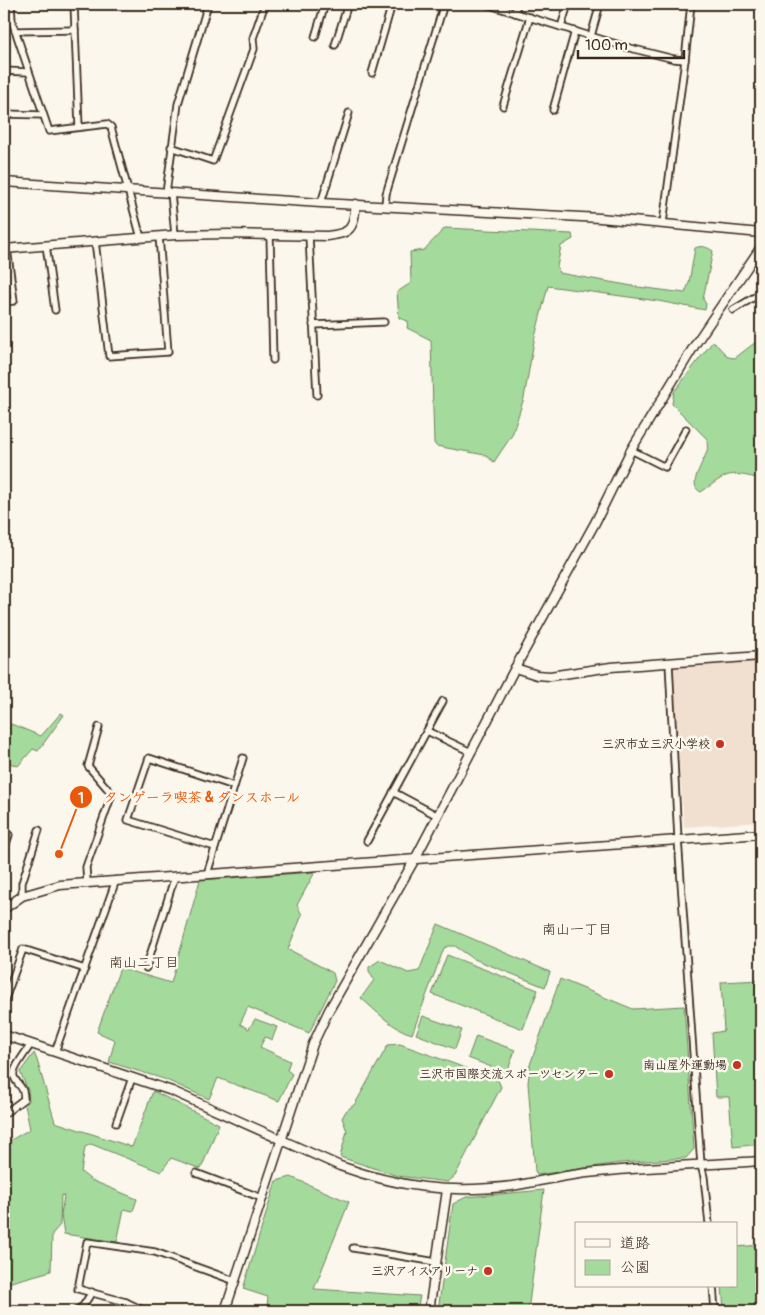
<svg xmlns="http://www.w3.org/2000/svg" width="765" height="1315" font-family="Pangolin,'Klee One',sans-serif">
<style>
.built{fill:#f1e0d0}
.green{fill:#a5da9d;stroke:#70825e}
.lines{fill:none;stroke-linecap:round;stroke-linejoin:round}
.street-casing{stroke:#3b2a1e;stroke-width:9}
.secondary-casing{stroke:#3b2a1e;stroke-width:11}
.street{stroke:#fbf7ec;stroke-width:5.5}
.secondary{stroke:#fbf7ec;stroke-width:8}
.poi-dot{fill:#c8321e;stroke:#fbf7ec;stroke-width:2}
.labels{text-anchor:middle;dominant-baseline:central;stroke-width:5;stroke-linejoin:round;paint-order:stroke}
.poi-label{font-size:12px;font-weight:bold;fill:#3b2a1e;stroke:#fbf7ec;text-anchor:end}
.neighbourhood-label{font-size:14px;fill:#3b2a1e;stroke:#fbf7ec}
.leader{fill:none;stroke:#e8590c;stroke-width:2}
.callout-dot{fill:#e8590c;stroke:#fbf7ec;stroke-width:2}
.mark-label{font-size:15px;text-anchor:middle;font-weight:bold;fill:#fff}
.callout-label{font-size:14px;text-anchor:middle;font-weight:bold;fill:#e8590c;stroke:#fbf7ec;stroke-width:5;stroke-linejoin:round;paint-order:stroke}
</style>
<rect width="100%" height="100%" fill="#fbf7ec"/>
<filter id="ink" filterUnits="userSpaceOnUse"><feTurbulence type="fractalNoise" baseFrequency=".02" numOctaves="2"/><feDisplacementMap in="SourceGraphic" scale="10" xChannelSelector="R" yChannelSelector="G"/><feConvolveMatrix kernelMatrix="1 2 1 2 8 2 1 2 1" color-interpolation-filters="sRGB"/></filter>
<g filter="url(#ink)">
<!-- built -->
<polygon class="built" points="761,661 761,822 684,827 672,667"/>
<!-- green -->
<g class="green">
<path d="M445,228L572,234L573,239L561,246L557,267L559,273L638,287L685,293L689,283L695,248C702,245 707,247 713,251L703,299L706,304L705,310L658,301L548,286L534,341L524,398L512,435L494,462L485,455L436,446L434,443L431,340L407,328L408,321L399,318L397,292L411,283L410,252L424,250Z"/>
<path d="M761,338V479C727,471 730,472 701,492C686,486 704,462 707,451C708,448 707,443 707,439L672,404L674,392L713,341L728,357L735,358Z"/>
<polygon points="61,713 64,715 38,751 33,749 18,766 4,761 4,734 11,724 41,736"/>
<polygon points="315,872 297,905 302,915 288,949 333,973 335,981 309,1033 248,1007 240,1024 249,1029 255,1019 277,1027 272,1040 265,1037 260,1047 290,1061 287,1070 292,1074 279,1101 218,1078 209,1099 164,1079 109,1062 115,1040 97,1032 120,968 171,983 200,880"/>
<path d="M438,924L550,972L545,987L474,959L455,946H449L444,948L412,1034C393,1029 376,1011 361,998L374,980L369,971V967L380,960L408,973L419,971Z"/>
<polygon points="447,955 538,990 523,1029 432,994"/>
<polygon points="560,979 633,1009 684,1006 694,1149 686,1158 620,1163 537,1175 535,1171 528,1083 530,1065"/>
<polygon points="761,980 761,1144 733,1147 729,1097 716,1097 712,1033 724,1031 721,982"/>
<polygon points="423,1016 462,1030 455,1049 416,1034"/>
<polygon points="476,1036 515,1050 507,1073 468,1058"/>
<polygon points="400,1044 498,1080 501,1087 455,1176 448,1182 398,1176 340,1157 347,1131 342,1118 346,1111 355,1104 388,1045"/>
<polygon points="34,1053 37,1060 55,1122 132,1147 153,1091 219,1124 201,1169 171,1158 161,1172 91,1144 85,1147 81,1172 91,1180 137,1199 133,1211 124,1209 117,1242 64,1234 61,1215 64,1196 61,1195 60,1225 52,1234 51,1271 4,1284 4,1144 30,1129 25,1105 29,1101 28,1090 20,1072"/>
<polygon points="291,1177 349,1202 314,1289 420,1296 417,1311 265,1311 267,1306 268,1297 243,1289 276,1181"/>
<polygon points="544,1190 528,1311 438,1311 453,1204 466,1197"/>
<polygon points="761,1245 761,1311 724,1311 722,1286 736,1286 736,1247"/>
</g>
<g class="lines">
<defs>
<g id="street">
<polyline points="11,4 12,21 49,131 107,124 111,127 141,238"/>
<polyline points="74,4 79,127"/>
<polyline points="486,4 626,47 674,59 685,60"/>
<polyline points="515,13 517,4"/>
<polyline points="561,27 568,4"/>
<polyline points="15,31 75,30"/>
<polyline points="591,36 600,4"/>
<polyline points="315,37 325,4"/>
<polyline points="335,45 348,4"/>
<polyline points="4,71 28,72"/>
<polyline points="372,73 392,4"/>
<polyline points="503,106 530,17"/>
<polyline points="553,110 575,31"/>
<polyline points="4,114 43,115"/>
<polyline points="171,147 213,161 254,49 253,38 265,4"/>
<polyline points="166,193 178,104 208,4"/>
<polyline points="171,193 175,235"/>
<polyline points="321,203 349,113"/>
<polyline points="385,206 386,194 444,4"/>
<polyline points="663,223 685,60 691,4"/>
<polyline points="270,235 273,360"/>
<polyline points="309,236 317,395"/>
<polyline points="95,241 109,356 168,352 159,236"/>
<polyline points="46,245 55,310"/>
<polyline points="4,302 14,301 7,248"/>
<polyline points="733,310 761,293"/>
<polyline points="313,325 384,322"/>
<polyline points="631,450 665,467 686,429"/>
<polyline points="669,663 678,839 701,1165 704,1177 709,1224"/>
<polyline points="427,731 471,752"/>
<polyline points="393,792 438,816"/>
<polyline points="367,841 443,701"/>
<polyline points="215,847 128,820 149,758 234,786"/>
<polyline points="4,850 9,835"/>
<polyline points="207,874 243,758"/>
<polyline points="87,882 86,867 112,794 88,766 99,727"/>
<polyline points="22,896 22,883 39,830"/>
<polyline points="146,968 175,876"/>
<polyline points="4,1002 23,949 85,969"/>
<polyline points="55,1052 116,880"/>
<path d="M4,1114L24,1099C24,1085 18,1087 14,1077C11,1070 27,1051 31,1044"/>
<polyline points="116,1123 132,1078"/>
<polyline points="196,1173 262,1198"/>
<polyline points="353,1248 436,1262"/>
<polyline points="713,1286 715,1311"/>
<polyline points="4,1307 5,1311"/>
<polyline points="75,1311 83,1306 92,1292"/>
<polyline points="124,1311 126,1302"/>
<polyline points="145,1311 126,1302 78,1289 87,1242 155,1252 235,1281"/>
</g>
<g id="secondary">
<polyline points="4,182 321,203 600,218 761,233"/>
<path d="M4,249L175,235L229,234L327,236C352,233 353,229 356,204"/>
<polyline points="515,668 537,675 550,676 611,667 761,656"/>
<polyline points="4,909 22,896 60,885 761,834"/>
<path d="M4,1035L172,1091L340,1166C399,1187 448,1194 512,1186C537,1182 561,1176 587,1173C645,1167 703,1165 761,1161"/>
<polyline points="225,1311 313,1044 329,1010 415,859 515,668 596,521 631,450 696,343 761,247"/>
<polyline points="429,1311 447,1190"/>
</g>
</defs>
<!-- street casing -->
<use href="#street" class="street-casing"/>
<!-- secondary casing -->
<use href="#secondary" class="secondary-casing"/>
<!-- street -->
<use href="#street" class="street"/>
<!-- secondary -->
<use href="#secondary" class="secondary"/>
</g>
</g>
<!-- markers -->
<g class="poi-dot">
<circle cx="720" cy="744" r="5"/>
<circle cx="737" cy="1065" r="5"/>
<circle cx="609" cy="1074" r="5"/>
<circle cx="488" cy="1271" r="5"/>
</g>
<g class="labels">
<!-- poi labels -->
<g class="poi-label">
<text x="710" y="744">三沢市立三沢小学校</text>
<text x="727" y="1065">南山屋外運動場</text>
<text x="599" y="1074">三沢市国際交流スポーツセンター</text>
<text x="478" y="1271">三沢アイスアリーナ</text>
</g>
<!-- neighbourhood labels -->
<g class="neighbourhood-label">
<text x="577" y="929">南山一丁目</text>
<text x="144" y="962">南山二丁目</text>
</g>
</g>
<!-- callouts -->
<path class="leader" d="M59 854L81 797"/>
<g class="callout-dot">
<circle cx="59" cy="854" r="5"/>
<circle cx="81" cy="797" r="12"/>
</g>
<g class="mark-label">
<text x="81" y="803">1</text>
</g>
<g class="callout-label">
<text x="202" y="802">タンゲーラ喫茶 &amp; ダンスホール</text>
</g>
<!-- margin -->
<rect width="765" height="1315" fill="none" stroke="#fbf7ec" stroke-width="20"/>
<rect x="10" y="10" width="745" height="1295" fill="none" stroke="#3b2a1e" stroke-width="2" filter="url(#ink)"/>
<!-- legend -->
<rect x="575" y="1222" width="162" height="65" fill="#fbf7ec" stroke="#aea59a"/>
<rect x="585" y="1239" width="25" height="8" fill="#fbf7ec" stroke="#aea59a"/>
<text x="620" y="1248" font-size="15" fill="#3b2a1e">道路</text>
<rect x="585" y="1260" width="25" height="15" fill="#a5da9d" stroke="#aea59a"/>
<text x="620" y="1272" font-size="15" fill="#3b2a1e">公園</text>
<!-- scale -->
<path d="M578 50v8h106v-8" fill="none" stroke="#3b2a1e" stroke-width="2.5"/>
<text x="585" y="50" font-size="15" fill="#3b2a1e" stroke="#fbf7ec" stroke-width="4" paint-order="stroke">100 m</text>
</svg>
